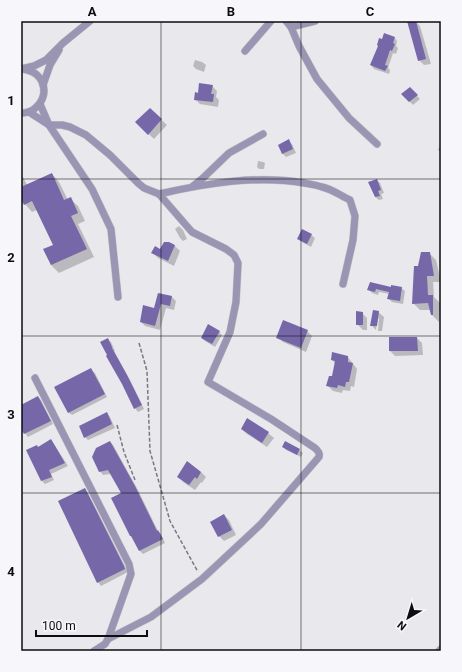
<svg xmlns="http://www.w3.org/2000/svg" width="462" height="672" font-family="Roboto,sans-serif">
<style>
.shadow{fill:#0003}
.building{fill:#7667a9}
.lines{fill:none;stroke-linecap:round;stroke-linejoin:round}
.minor-casing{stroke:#c6c5c9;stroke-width:8}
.path{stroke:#7a7a7d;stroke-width:1.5;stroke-dasharray:4 2;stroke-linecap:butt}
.minor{stroke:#9b95b4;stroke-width:7}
.grid{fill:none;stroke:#0d0d0e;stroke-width:1;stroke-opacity:0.55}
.neatline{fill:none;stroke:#0d0d0e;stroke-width:1.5}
.grid-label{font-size:13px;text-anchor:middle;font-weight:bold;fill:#0d0d0e}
</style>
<rect width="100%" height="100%" fill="#e9e8ed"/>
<!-- shadow -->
<g class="shadow">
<polygon points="414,21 415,21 420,26 431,64 424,65 419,60"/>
<polygon points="394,37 397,41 396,46 398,48 396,54 393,53 388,68 390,70 389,74 374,69 371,65"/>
<polygon points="195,60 202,62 206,65 204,72 196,69 193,66"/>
<polygon points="212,86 217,91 216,97 219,100 218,107 200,104 195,99 199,94"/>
<polygon points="410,88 420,99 413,105 402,94"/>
<polygon points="150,109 167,125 154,139 136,122"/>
<polygon points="288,141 292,144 296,153 286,157 283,154 279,145"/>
<polygon points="440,146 441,147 441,152 438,150"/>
<polygon points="258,161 263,162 265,163 264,169 259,169 257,167"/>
<polygon points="21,173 27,185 52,174 59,182 68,200 70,199 78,206 85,221 78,224 94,257 59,273 51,265 44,250 54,245 37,210 32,212 25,204 21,196"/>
<polygon points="377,180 380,183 384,193 381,194 383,199 379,200 375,197"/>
<polygon points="179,226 183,230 187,239 183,241 180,238 175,229"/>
<polygon points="311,235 315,238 311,247 302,242 298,238"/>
<polygon points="169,243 175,246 180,251 174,266 158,258 153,253 160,250"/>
<polygon points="429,253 436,260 441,282 433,282 434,297 440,303 439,322 432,315 431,310 420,310 413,303 419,267"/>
<polygon points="371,283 391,288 401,288 405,291 403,304 392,302 389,299 390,294 379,292 378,295 372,293 369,290"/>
<polygon points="159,294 172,297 176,301 174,310 166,308 160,330 145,326 141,322 155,309"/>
<polygon points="378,312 384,317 382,331 378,331 379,317 377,322 376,330 371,325"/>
<polygon points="362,313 367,318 367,330 363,330 357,324"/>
<polygon points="307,331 312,336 306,352 283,342 278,337"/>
<polygon points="219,332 222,335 215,347 205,341 202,338"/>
<polygon points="417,338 422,343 423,355 395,356 390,351"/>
<polygon points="107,339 111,342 115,351 114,351 130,380 144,409 138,412 135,408"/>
<polygon points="348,357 357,369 354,387 351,386 350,391 343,390 342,393 333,391 328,386 333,377 336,364 332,360"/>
<polygon points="91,370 95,373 107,397 72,415 68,412"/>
<polygon points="38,397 41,400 53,424 28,437 25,433 21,426 21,406"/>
<polygon points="107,413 110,417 115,428 88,440 85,437"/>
<polygon points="248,420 268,433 274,438 267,447 247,434 242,429"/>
<polygon points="51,440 54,444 68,466 51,474 54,480 45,484 42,481 38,448"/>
<polygon points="110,442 113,445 138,490 158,531 161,534 165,543 143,554 140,551 134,539 122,493 111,474 103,475 100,471"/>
<polygon points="283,447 299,450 303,453 301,457 286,450"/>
<polygon points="187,462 201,472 206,477 202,483 201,482 195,490 183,482 178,476"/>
<polygon points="85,489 88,493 128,572 101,586 98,582"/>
<polygon points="224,515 229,520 236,535 224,541 219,536"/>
</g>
<!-- building -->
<g class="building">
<polygon points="407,21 416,21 426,59 418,61"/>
<polygon points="384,33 395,37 393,43 395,44 392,51 390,50 385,65 388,66 385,71 370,65 378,46 377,45 379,38 382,39"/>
<polygon points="199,83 213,85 211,94 214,94 213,102 194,100 195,92 198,93"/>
<polygon points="410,87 418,95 409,102 401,94"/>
<polygon points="150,108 162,119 148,135 135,122"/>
<polygon points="289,139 293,149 282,154 278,145"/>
<polygon points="52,173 64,200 71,197 78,213 71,216 87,249 51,265 43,249 53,245 32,201 24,205 21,199 21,187"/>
<polygon points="377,179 381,190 378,191 380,196 375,197 368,182"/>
<polygon points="302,229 312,234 307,244 297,239"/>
<polygon points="164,242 169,242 175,245 168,261 151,253 155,246 160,249"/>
<polygon points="421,252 430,252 434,276 427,276 428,295 433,295 433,315 431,315 428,303 412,304 414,266 418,266"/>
<polygon points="370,282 391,287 391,285 402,287 400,301 387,299 389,292 376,289 375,292 367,290"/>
<polygon points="158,293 172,296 170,306 161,304 155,326 140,322 143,305 154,308"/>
<polygon points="373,310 379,311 377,326 370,326"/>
<polygon points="356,311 363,312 363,325 356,325"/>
<polygon points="283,320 308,330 301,348 276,338"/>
<polygon points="208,324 220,331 212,344 201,338"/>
<polygon points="389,337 417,337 418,351 389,351"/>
<polygon points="108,338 112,347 112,348 127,375 142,405 134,409 122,384 106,356 107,355 100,342"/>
<polygon points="332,352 348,356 348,362 353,363 349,382 346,382 345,387 338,385 337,388 326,386 329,376 332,376 335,361 331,360"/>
<polygon points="91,368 105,394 68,413 54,387"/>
<polygon points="38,396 51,421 24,434 21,429 21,405"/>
<polygon points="107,412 112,424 84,438 79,426"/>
<polygon points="247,418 269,432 262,443 241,429"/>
<polygon points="51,439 65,463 49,470 52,477 41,481 26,450 37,445 38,447"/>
<polygon points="110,441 135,486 157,531 158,530 163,539 139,551 131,536 130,536 111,498 121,493 108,470 99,472 92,457 96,448"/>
<polygon points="285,441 300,449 297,455 282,447"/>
<polygon points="187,461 201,472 197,479 195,477 189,485 177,477"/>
<polygon points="85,488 124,566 125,569 97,583 58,501"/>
<polygon points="224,514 232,530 218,537 210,522"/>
</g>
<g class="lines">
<defs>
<g id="minor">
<polyline points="286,21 291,27 299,46 317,79 349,118 377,144"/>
<polyline points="291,27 315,21"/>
<polyline points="245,51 271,21"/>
<polyline points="21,69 34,66 46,60 63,43 90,21"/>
<polyline points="43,85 50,65 59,50"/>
<polyline points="40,104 49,125 92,189 111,229 118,297"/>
<path d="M29,112L49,125H62L70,127L86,135L110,155L138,183L144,188L159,194L192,232L226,249L234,255L238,263L236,302L230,332L208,382L271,419L315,448C318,451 320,453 319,457L261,524L202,579L151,617L108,639"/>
<path d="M21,113C41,113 52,89 37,75C33,71 28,70 23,69"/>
<polyline points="193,186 203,178 229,153 263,134"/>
<path d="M159,194C207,183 256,175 304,183C310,184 317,185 322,187C332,189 341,196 350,200L355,216L353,240L343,284"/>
<polyline points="35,378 129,564 131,574 108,639 105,644 94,651"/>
<polyline points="439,651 441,649"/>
</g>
</defs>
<!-- minor casing -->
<use href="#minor" class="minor-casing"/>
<!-- path -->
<g class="path">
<polyline points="139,343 147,371 150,451 170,521 198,572"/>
<polyline points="117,425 124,452 135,480"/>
</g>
<!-- minor -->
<use href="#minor" class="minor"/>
</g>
<!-- grid -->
<path class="grid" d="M161,21V651M301,21V651M21,179H441M21,336H441M21,493H441"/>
<!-- border -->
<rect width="462" height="672" fill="none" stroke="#f6f6fb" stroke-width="44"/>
<!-- north arrow -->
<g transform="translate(408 618) rotate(218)" stroke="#f6f6fb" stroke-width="3" paint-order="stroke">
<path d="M0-3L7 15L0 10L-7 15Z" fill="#0d0d0e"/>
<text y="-6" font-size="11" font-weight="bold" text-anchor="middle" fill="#0d0d0e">N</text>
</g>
<!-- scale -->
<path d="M36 630v6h111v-6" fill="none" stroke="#0d0d0e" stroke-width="2"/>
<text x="42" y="630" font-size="12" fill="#0d0d0e" stroke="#f6f6fb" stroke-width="3" paint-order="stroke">100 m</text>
<rect x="22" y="22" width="418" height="628" class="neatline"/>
<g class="grid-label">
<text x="92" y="16">A</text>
<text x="231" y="16">B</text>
<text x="370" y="16">C</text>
<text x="11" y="105">1</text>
<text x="11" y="262">2</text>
<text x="11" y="419">3</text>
<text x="11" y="576">4</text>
</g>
</svg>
